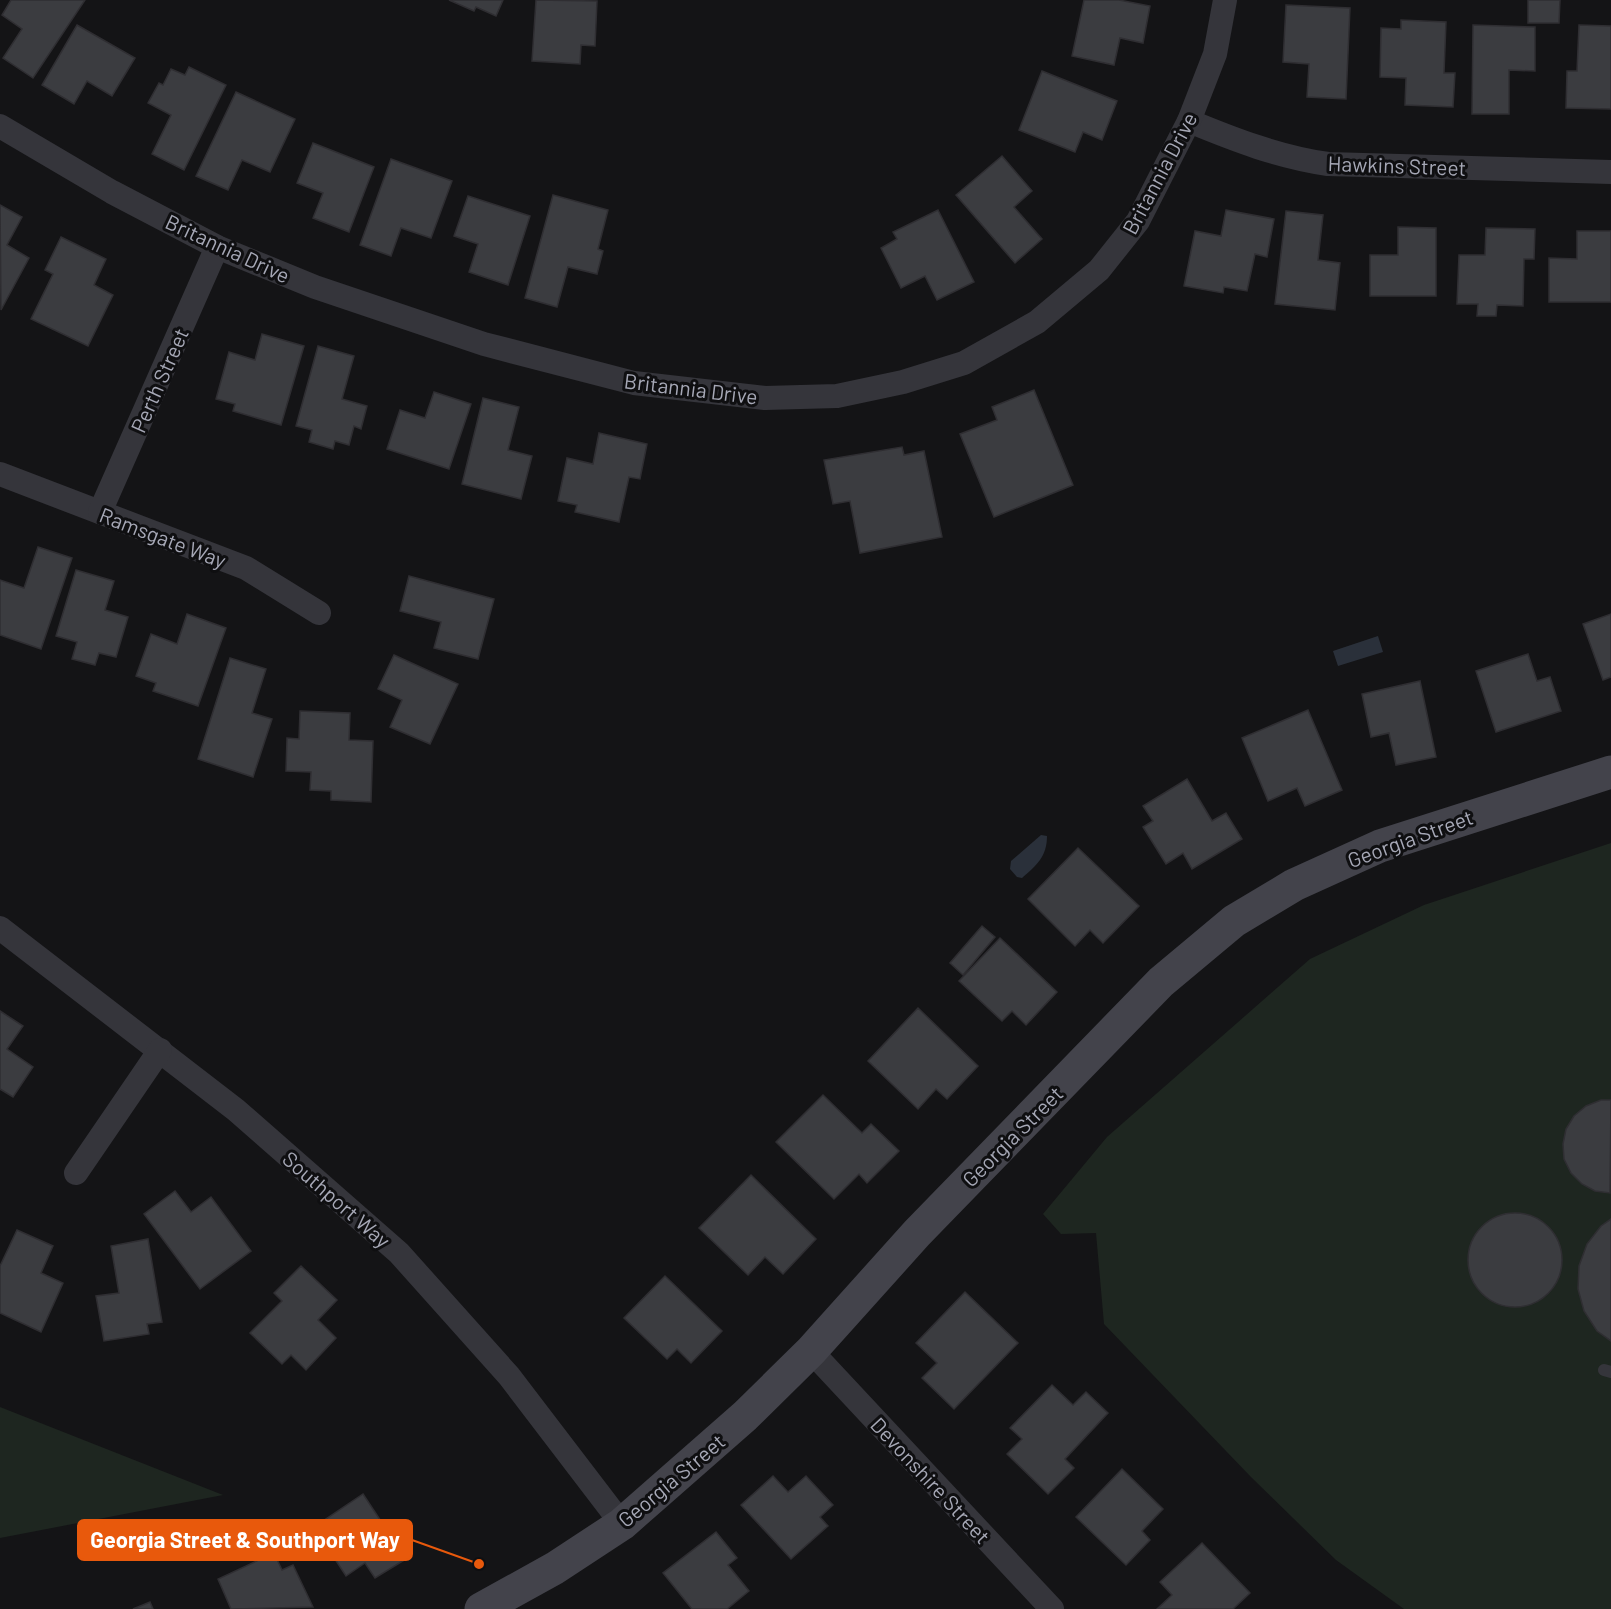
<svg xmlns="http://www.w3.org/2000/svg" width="1611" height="1609" font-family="Barlow,sans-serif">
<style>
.green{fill:#1e2620}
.water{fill:#2a303a}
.building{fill:#3b3c40;stroke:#2f2e32;stroke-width:1.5}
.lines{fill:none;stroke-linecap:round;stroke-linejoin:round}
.lane{stroke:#35353b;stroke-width:12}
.street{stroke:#35353b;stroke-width:24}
.secondary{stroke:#43434b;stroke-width:33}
.labels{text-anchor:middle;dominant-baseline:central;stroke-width:6;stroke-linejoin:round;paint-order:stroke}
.street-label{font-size:21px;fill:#a6a8b6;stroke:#0f0f11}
.leader{fill:none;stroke:#e8590c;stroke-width:2}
.callout-dot{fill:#e8590c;stroke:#0f0f11;stroke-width:2}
.callout{fill:#e8590c;stroke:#e8590c;stroke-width:2}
.callout-label{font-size:22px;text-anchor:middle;font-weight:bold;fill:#fff}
</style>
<rect width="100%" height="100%" fill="#141416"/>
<!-- green -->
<g class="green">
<polygon points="1611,843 1611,1609 1404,1609 1336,1560 1251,1477 1104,1324 1096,1233 1061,1234 1043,1214 1107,1137 1310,959 1424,905"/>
<polygon points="0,1407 223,1495 0,1538"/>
</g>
<!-- water -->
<g class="water">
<polygon points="1378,636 1383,652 1338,666 1333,651"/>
<path d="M1041,835L1047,836C1047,856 1037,865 1022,878L1017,877L1010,869L1011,861Z"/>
</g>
<!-- building -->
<g class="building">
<polygon points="11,0 85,0 33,78 3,58 22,29 2,15"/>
<polygon points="449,0 503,0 496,16 476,7 474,11"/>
<polygon points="536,0 597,1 595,46 581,45 580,64 532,61"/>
<polygon points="1084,0 1119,0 1150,6 1143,43 1120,38 1114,65 1072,56"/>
<polygon points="1528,0 1560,0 1559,23 1528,23"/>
<polygon points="1286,5 1350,8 1346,99 1307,97 1309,64 1283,62"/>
<polygon points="1401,20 1446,22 1444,73 1455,73 1453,107 1405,105 1406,78 1380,77 1381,28 1401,29"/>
<polygon points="77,25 135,58 112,96 87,81 74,104 42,85"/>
<polygon points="1473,25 1535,27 1535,71 1509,70 1509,114 1472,114"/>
<polygon points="1579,25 1611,26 1611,109 1566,108 1567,71 1577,71"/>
<polygon points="189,67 226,85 184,170 152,154 171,115 148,103 159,83 163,85 171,69 185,75"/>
<polygon points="1042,71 1117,101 1102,140 1083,132 1075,152 1019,130"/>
<polygon points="236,92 295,119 270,172 242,160 228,190 196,176"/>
<polygon points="313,143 374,167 349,232 313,218 323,193 297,183"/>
<polygon points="1002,156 1032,191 1014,207 1042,239 1015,263 956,195"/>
<polygon points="391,159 452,181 431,238 401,228 391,256 360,245"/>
<polygon points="553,195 608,210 598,249 603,251 597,274 568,267 557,307 525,298"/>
<polygon points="468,196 530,216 508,285 469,272 478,244 454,236"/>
<polygon points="0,205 22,217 7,245 29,258 1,310"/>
<polygon points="938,210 974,282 937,300 925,276 901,288 881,248 897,239 893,232"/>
<polygon points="1226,210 1274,219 1267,257 1255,254 1247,291 1224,287 1223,293 1184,286 1195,231 1221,236"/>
<polygon points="1286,211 1323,215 1318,260 1340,263 1335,310 1275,304"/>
<polygon points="1398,227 1436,228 1436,296 1370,296 1370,255 1398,255"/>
<polygon points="1486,228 1535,229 1534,259 1524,259 1523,306 1497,305 1496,316 1477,316 1478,304 1457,304 1459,255 1485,255"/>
<polygon points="1577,231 1611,231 1611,302 1549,302 1549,258 1577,259"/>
<polygon points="61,237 106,259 94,285 113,295 88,346 31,319 53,274 45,270"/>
<polygon points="262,334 304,346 281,425 233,411 235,404 216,399 229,352 255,360"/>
<polygon points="318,346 354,356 342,399 367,406 361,429 354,426 349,445 335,441 333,449 309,442 312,430 296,426"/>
<polygon points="1034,390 1073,485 994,517 960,434 997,420 992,407"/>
<polygon points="434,392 471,404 449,469 387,449 400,410 425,418"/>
<polygon points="483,398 519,407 508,450 532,456 521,499 462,484"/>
<polygon points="599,433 647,444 640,479 629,477 619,522 575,512 577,505 558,501 567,458 593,464"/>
<polygon points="902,447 904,455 924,451 942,537 860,553 850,501 833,504 824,460"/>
<polygon points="38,547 72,558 41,649 0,635 0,580 24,588"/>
<polygon points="76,570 114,581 105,610 128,617 116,657 99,653 95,665 72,659 77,642 56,636"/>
<polygon points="409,576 494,599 478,659 434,648 441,622 400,611"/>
<polygon points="187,614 226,628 198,706 153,691 156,683 136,676 151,634 177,644"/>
<polygon points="1611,614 1611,677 1603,680 1583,624"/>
<polygon points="1528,654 1537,681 1550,677 1561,711 1496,732 1476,671"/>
<polygon points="394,655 458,684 430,744 390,727 402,700 378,689"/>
<polygon points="230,658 266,669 252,713 272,719 253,777 198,759"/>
<polygon points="1420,681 1436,757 1396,765 1389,733 1371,737 1362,694"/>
<polygon points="1308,710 1342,790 1305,806 1297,788 1268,801 1242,738"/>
<polygon points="300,711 350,713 349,740 373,741 371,802 331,800 331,791 310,790 311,772 286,771 287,738 299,739"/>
<polygon points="1187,779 1212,821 1226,813 1242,839 1192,869 1183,853 1166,864 1143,827 1153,821 1143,806"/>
<polygon points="1078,848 1139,906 1103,943 1090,930 1075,946 1028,899"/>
<polygon points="982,926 995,937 963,975 950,963"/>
<polygon points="1000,938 1057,992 1026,1025 1012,1011 1002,1021 959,981"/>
<polygon points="918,1008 978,1066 947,1099 936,1089 918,1109 868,1061"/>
<polygon points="0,1011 23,1026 7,1049 33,1067 13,1097 0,1089"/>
<polygon points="823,1095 862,1133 871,1124 899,1151 867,1183 859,1174 834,1199 776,1142"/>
<polygon points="1601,1100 1611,1100 1610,1193 1595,1191 1582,1184 1571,1173 1564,1159 1563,1144 1566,1129 1574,1116 1586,1106"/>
<polygon points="751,1175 816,1239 783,1274 765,1257 748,1275 699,1228"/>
<polygon points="175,1191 191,1212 211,1197 251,1251 200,1289 144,1214"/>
<circle cx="1515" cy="1260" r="47"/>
<polygon points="1611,1219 1611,1341 1597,1331 1584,1311 1578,1289 1579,1266 1587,1244 1601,1226"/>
<polygon points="17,1230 53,1246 41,1273 63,1283 41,1332 0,1313 0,1266"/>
<polygon points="148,1239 162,1322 147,1324 149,1334 104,1341 96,1296 119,1293 111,1246"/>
<polygon points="301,1266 337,1300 318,1320 336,1338 306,1370 291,1355 282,1364 250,1333 282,1301 274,1293"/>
<polygon points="665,1276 722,1331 691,1363 677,1349 667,1359 624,1318"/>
<polygon points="965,1292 1018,1343 954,1409 922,1378 937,1363 916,1343"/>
<polygon points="1052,1385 1073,1405 1086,1392 1108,1413 1065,1459 1074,1468 1048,1494 1007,1454 1022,1439 1010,1428"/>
<polygon points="1122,1469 1163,1509 1142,1531 1150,1540 1126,1565 1076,1517"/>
<polygon points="773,1476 788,1492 806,1476 833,1505 820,1517 828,1526 791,1559 741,1505"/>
<polygon points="363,1494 406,1559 375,1578 365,1563 346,1576 314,1527"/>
<polygon points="716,1532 737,1558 728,1565 749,1591 727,1609 692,1609 663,1573"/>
<polygon points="1202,1543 1250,1593 1233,1609 1157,1609 1172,1595 1160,1582"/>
<polygon points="274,1553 282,1570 293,1565 313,1607 231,1609 218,1579"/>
<polygon points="150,1602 153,1609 133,1609"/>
</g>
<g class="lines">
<!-- lane -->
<polyline class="lane" points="1604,1370 1611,1372"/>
<!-- street -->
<g class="street">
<path d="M1189,121C1235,140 1279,157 1328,164L1611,172"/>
<polyline points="0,126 112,192 217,247 315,287 484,344 634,383 765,398 837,396 903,382 964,363 1037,322 1099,270 1138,221 1189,121 1215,54 1225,0"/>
<polyline points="0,474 246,568 319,613"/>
<polyline points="100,512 217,247"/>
<polyline points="0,928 236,1110 399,1253 509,1376 622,1524"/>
<polyline points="76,1173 160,1050"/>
<polyline points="811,1351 1052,1609"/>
</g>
<!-- secondary -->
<polyline class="secondary" points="481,1609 555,1568 622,1524 745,1416 811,1351 917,1233 1161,982 1234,921 1294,885 1380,846 1611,772"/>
</g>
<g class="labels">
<!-- street labels -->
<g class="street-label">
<text transform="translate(1397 165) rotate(2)">Hawkins Street</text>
<text transform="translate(1159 173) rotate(-62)">Britannia Drive</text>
<text transform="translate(228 248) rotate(25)">Britannia Drive</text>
<text transform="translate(159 380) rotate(-66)">Perth Street</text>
<text transform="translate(691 388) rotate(7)">Britannia Drive</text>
<text transform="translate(163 537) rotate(21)">Ramsgate Way</text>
<text transform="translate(1410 838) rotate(-20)">Georgia Street</text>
<text transform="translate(1012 1136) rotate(-45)">Georgia Street</text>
<text transform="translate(337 1199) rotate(41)">Southport Way</text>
<text transform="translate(671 1480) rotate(-40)">Georgia Street</text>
<text transform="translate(931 1480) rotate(47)">Devonshire Street</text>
</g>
</g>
<!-- callouts -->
<path class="leader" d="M479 1564L412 1540"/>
<circle class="callout-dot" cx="479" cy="1564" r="6"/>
<rect class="callout" x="78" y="1520" width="334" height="40" rx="6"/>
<g class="callout-label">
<text x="245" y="1548">Georgia Street &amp; Southport Way</text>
</g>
</svg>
